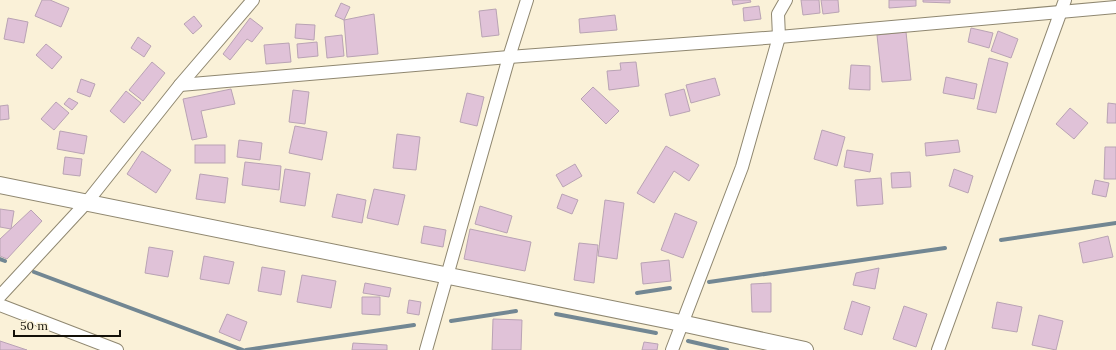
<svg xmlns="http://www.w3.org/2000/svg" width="1116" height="350" font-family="Lora,serif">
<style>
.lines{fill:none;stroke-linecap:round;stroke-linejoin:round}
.stream{stroke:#728793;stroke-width:4}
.building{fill:#e0c2d8;stroke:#b9a3b4}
.street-casing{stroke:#8f8770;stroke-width:14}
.secondary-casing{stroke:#8f8770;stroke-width:18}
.street{stroke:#fff;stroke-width:12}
.secondary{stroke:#fff;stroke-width:16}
</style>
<rect width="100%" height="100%" fill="#faf1d8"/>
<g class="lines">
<!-- stream -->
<g class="stream">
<polyline points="1001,240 1116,223"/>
<polyline points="0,259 5,261"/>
<polyline points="34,272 243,350"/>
<polyline points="709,282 945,248"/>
<polyline points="637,293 670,288"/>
<polyline points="556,314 656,333"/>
<polyline points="451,321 516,311"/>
<polyline points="688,341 727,350"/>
<polyline points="246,350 414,325"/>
</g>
</g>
<!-- building -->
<g class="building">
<polygon points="42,0 50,0 69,8 61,27 35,16"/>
<polygon points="732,0 750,0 751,2 733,5"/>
<polygon points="801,0 819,0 820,13 803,15"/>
<polygon points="821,0 838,0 839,12 823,14"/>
<polygon points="889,0 916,0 916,6 889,8"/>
<polygon points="923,0 950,0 950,3 923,2"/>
<polygon points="341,3 350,7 344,20 335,16"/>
<polygon points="759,6 761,19 744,21 743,8"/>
<polygon points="496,9 499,35 482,37 479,11"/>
<polygon points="374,14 378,54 347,57 344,20"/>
<polygon points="615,15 617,30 580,33 579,19"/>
<polygon points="194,16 202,26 193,34 184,24"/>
<polygon points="8,18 28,22 24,43 4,39"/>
<polygon points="250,18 263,28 252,42 247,39 230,60 223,54"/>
<polygon points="296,24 315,25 314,40 295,38"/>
<polygon points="971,28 993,33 989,48 968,42"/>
<polygon points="998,31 1018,39 1011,58 991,51"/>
<polygon points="906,32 911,80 882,82 877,35"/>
<polygon points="342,35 344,56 327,58 325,37"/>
<polygon points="138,37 151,46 144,57 131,48"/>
<polygon points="317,42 318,56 298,58 297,44"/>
<polygon points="289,43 291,62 266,64 264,45"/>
<polygon points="46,44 62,57 52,69 36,55"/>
<polygon points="989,58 1008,63 996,113 977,109"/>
<polygon points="152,62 165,73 143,101 129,90"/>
<polygon points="636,62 639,86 609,90 607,71 621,70 620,63"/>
<polygon points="851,65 870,66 870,90 849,89"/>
<polygon points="946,77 977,84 974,99 943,93"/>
<polygon points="715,78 720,95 691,103 686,85"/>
<polygon points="81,79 95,84 90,97 77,92"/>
<polygon points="593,87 619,111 606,124 581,99"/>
<polygon points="231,89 235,104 201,111 207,137 192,140 183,99"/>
<polygon points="684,89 690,111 670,116 665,94"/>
<polygon points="293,90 309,92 305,124 289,122"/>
<polygon points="126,91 141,103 124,123 110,111"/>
<polygon points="467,93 484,97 477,126 460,122"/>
<polygon points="69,98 78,103 72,110 64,104"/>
<polygon points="56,102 69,113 54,130 41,119"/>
<polygon points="1108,103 1116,104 1116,123 1107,123"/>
<polygon points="8,105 9,119 0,120 0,106"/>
<polygon points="1070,108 1088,123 1074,139 1056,124"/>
<polygon points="295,126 327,132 322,160 289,153"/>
<polygon points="822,130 845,137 837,166 814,159"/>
<polygon points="60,131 87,136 84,154 57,149"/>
<polygon points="397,134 420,137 416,170 393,168"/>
<polygon points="239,140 262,143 260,160 237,157"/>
<polygon points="958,140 960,152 926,156 925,143"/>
<rect x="195" y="145" width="30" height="18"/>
<polygon points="666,146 699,165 689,181 674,171 654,203 637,193"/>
<polygon points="1105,147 1116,147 1116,179 1104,179"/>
<polygon points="847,150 873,154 870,172 844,167"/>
<polygon points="142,151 171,170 156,193 127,174"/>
<polygon points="65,157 82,159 80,176 63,174"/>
<polygon points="245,162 281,166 279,190 242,185"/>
<polygon points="575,164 582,176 563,187 556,175"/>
<polygon points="285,169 310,173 305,206 280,202"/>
<polygon points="954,169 973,176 968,193 949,186"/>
<polygon points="910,172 911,187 892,188 891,173"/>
<polygon points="200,174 228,178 225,203 196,199"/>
<polygon points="881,178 883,204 857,206 855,180"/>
<polygon points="1095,180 1109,183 1106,197 1092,194"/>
<polygon points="374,189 405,195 398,225 367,218"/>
<polygon points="337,194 366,200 362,223 332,217"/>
<polygon points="562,194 578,200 572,214 557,208"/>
<polygon points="605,200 624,203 617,259 598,256"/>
<polygon points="480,206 512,216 507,233 475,224"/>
<polygon points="0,209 14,211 11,229 0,227"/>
<polygon points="31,210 42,221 7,259 0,256 0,239"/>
<polygon points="675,213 697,222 683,258 661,250"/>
<polygon points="424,226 446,230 443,247 421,243"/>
<polygon points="470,229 531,242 525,271 464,259"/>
<polygon points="1108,236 1113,257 1083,263 1079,243"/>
<polygon points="579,243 598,245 594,283 574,280"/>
<polygon points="149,247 173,251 168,277 145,273"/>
<polygon points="204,256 234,262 229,284 200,279"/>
<polygon points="669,260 671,281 643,284 641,263"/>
<polygon points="262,267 285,271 281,295 258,291"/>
<polygon points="879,268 875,289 853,285 856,273"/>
<polygon points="302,275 336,281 331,308 297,302"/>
<polygon points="365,283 391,288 389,297 363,293"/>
<polygon points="771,283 771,312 752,312 751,284"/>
<polygon points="362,297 380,297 380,315 362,314"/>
<polygon points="409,300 421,302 419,315 407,313"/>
<polygon points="852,301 870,307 862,335 844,329"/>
<polygon points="997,302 1022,307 1017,332 992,328"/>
<polygon points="904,306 927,314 916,347 893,339"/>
<polygon points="227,314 247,322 240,341 219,332"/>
<polygon points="1039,315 1063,321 1056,350 1032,345"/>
<polygon points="493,319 522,320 521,350 492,350"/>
<polygon points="0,341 27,350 0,350"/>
<polygon points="644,342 658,344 657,350 642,350"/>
<polygon points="353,343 387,345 387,350 352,350"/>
</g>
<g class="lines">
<defs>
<g id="street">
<polyline points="180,85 509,57 779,37 1116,7"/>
<polyline points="0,296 87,202 180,85 253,0"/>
<polyline points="0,305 117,350"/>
<polyline points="426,350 509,57 527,0"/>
<polyline points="672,350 742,167 779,37 778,14 786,0"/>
<polyline points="938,350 1065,0"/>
</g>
<polyline id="secondary" points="0,185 681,323 805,350"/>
</defs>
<!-- street casing -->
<use href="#street" class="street-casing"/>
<!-- secondary casing -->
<use href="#secondary" class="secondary-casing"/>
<!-- street -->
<use href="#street" class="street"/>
<!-- secondary -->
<use href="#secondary" class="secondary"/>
</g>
<!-- scale -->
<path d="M14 330v6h106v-6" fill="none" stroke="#131008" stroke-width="2"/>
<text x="20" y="330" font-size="12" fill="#131008" stroke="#faf1d8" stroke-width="3" paint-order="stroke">50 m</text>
</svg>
